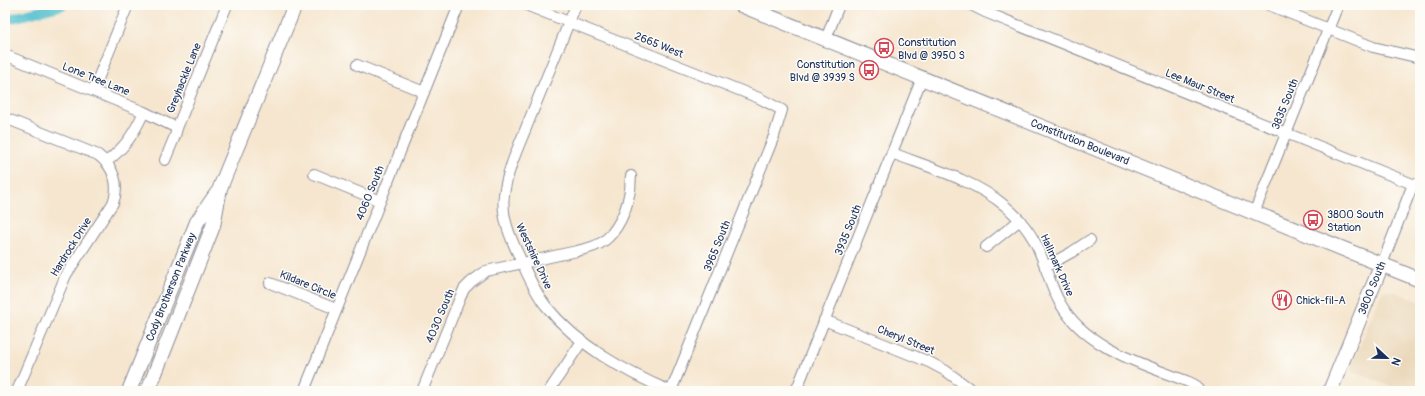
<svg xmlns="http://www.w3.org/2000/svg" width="1425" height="396" font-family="Pangolin,sans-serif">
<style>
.built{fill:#ebd8ba}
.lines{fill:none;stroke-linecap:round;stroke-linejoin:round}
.canal{stroke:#54c0cd;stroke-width:10}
.street-casing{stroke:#888a96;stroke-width:12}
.secondary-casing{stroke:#888a96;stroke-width:16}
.street{stroke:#fff;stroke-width:10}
.secondary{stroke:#fff;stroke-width:14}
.labels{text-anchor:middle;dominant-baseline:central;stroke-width:3;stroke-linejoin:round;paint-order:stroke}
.poi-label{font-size:11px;fill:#1b2f5e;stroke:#fdfcf7;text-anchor:start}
.street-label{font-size:11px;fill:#1b2f5e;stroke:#fdfcf7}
</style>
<rect width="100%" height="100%" fill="#fdfcf7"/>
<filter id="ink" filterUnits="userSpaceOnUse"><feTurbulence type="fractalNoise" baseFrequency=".025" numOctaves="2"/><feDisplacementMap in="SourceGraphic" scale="8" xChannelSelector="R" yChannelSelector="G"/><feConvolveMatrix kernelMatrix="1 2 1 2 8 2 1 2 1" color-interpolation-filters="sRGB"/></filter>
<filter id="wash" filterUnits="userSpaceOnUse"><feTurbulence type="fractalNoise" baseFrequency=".012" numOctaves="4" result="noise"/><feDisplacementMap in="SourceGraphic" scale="16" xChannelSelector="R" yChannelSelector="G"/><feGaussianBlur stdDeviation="0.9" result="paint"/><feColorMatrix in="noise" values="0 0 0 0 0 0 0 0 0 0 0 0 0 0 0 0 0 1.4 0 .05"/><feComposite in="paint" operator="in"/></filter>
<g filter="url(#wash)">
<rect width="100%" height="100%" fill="#f6e6cf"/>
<!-- built -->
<polygon class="built" points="1384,291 1393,291 1420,302 1420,391 1401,391 1350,370 1380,296"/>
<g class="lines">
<!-- canal -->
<polyline class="canal" points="5,20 63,5"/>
</g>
</g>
<g filter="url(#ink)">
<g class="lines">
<defs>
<g id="street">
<polyline points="526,5 759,98 782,110 774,136 671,391"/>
<path d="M576,5C560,45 544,84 528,123C519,146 507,170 504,195C501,216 510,237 519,256C527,273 534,291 546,306C578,346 624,371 670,391"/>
<polyline points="971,5 985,12 1420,187"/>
<polyline points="1269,5 1373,47 1420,58"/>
<polyline points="826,39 839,5"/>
<polyline points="5,55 144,112 177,128"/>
<polyline points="357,65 424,92"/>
<polyline points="93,91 128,5"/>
<path d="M5,118L98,155C114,167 120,185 113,203L66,275L17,391"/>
<path d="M892,153C928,167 974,180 1004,205C1019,217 1033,235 1040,253C1047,270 1051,287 1060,303C1086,349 1143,364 1189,382L1195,385L1199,391"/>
<polyline points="165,160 175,136 177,128 227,5"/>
<path d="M106,162C126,147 134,133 144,112"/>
<polyline points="314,174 380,201"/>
<polyline points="1254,213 1338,5"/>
<polyline points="986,247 1020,220"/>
<polyline points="1382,264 1413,184"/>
<polyline points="1045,267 1072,252 1090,240"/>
<polyline points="270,283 336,309"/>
<polyline points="824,320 929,362 946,371 973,391"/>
<polyline points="304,391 459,5"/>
<path d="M422,391L460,298L464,289L471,282L486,271L577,251C586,249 596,247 604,241C617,231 626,212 629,195C631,189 630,182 631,176"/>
<polyline points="549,391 582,341"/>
<polyline points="796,391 922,78"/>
</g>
<g id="secondary">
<polyline points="741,5 1420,280"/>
<polyline points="129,391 197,222 217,193"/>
<polyline points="148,391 213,226 220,188 295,5"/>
<polyline points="1330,391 1382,264"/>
</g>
</defs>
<!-- street casing -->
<use href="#street" class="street-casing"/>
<!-- secondary casing -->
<use href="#secondary" class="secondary-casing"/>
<!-- street -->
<use href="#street" class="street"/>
<!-- secondary -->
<use href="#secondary" class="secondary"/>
</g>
</g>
<!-- icons -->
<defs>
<symbol id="bus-ring" viewBox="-11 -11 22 22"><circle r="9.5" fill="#fdfcf7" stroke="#d1495b" stroke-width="1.5"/><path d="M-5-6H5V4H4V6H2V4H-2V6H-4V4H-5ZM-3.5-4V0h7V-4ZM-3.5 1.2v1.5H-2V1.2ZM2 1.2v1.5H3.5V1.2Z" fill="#d1495b"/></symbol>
<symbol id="restaurant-ring" viewBox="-11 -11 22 22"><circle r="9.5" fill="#fdfcf7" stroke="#d1495b" stroke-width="1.5"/><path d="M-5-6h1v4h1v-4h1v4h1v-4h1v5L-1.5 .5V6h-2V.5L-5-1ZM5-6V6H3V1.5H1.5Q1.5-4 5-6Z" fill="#d1495b"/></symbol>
</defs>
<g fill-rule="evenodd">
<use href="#bus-ring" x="873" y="37" width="22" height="22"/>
<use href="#bus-ring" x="858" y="59" width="22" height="22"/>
<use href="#bus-ring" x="1302" y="209" width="22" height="22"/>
<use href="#restaurant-ring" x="1271" y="289" width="22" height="22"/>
</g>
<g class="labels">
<!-- poi labels -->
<g class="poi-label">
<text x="898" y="42">Constitution<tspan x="898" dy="13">Blvd @ 3950 S</tspan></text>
<text x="855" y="64" text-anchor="end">Constitution<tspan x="855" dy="13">Blvd @ 3939 S</tspan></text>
<text x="1327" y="214">3800 South<tspan x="1327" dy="13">Station</tspan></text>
<text x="1296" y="300">Chick-fil-A</text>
</g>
<!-- street labels -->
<g class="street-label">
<text transform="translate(659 45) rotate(22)">2665 West</text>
<text transform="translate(184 78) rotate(-68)">Greyhackle Lane</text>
<text transform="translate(96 79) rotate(22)">Lone Tree Lane</text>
<text transform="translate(1200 86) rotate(22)">Lee Maur Street</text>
<text transform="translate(1285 104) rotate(-68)">3835 South</text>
<text transform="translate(1080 142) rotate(22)">Constitution Boulevard</text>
<text transform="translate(370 193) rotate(-68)">4060 South</text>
<text transform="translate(848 230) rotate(-68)">3935 South</text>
<text transform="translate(717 246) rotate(-68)">3965 South</text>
<text transform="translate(71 247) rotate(-58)">Hardrock Drive</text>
<text transform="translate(534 256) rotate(65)">Westshire Drive</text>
<text transform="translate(1057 265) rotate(66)">Hallmark Drive</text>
<text transform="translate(308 285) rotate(22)">Kildare Circle</text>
<text transform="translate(171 287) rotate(-68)">Cody Brotherson Parkway</text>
<text transform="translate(1372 288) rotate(-68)">3800 South</text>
<text transform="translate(440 316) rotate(-67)">4030 South</text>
<text transform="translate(906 340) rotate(22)">Cheryl Street</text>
</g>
</g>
<!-- margin -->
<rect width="1425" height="396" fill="none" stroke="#fdfcf7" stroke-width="20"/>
<!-- north arrow -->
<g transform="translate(1387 358) rotate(112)" stroke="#fdfcf7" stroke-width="3" paint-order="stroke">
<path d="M0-3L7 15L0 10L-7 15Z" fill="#1b2f5e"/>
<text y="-6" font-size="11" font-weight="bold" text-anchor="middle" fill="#1b2f5e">N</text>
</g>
</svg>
